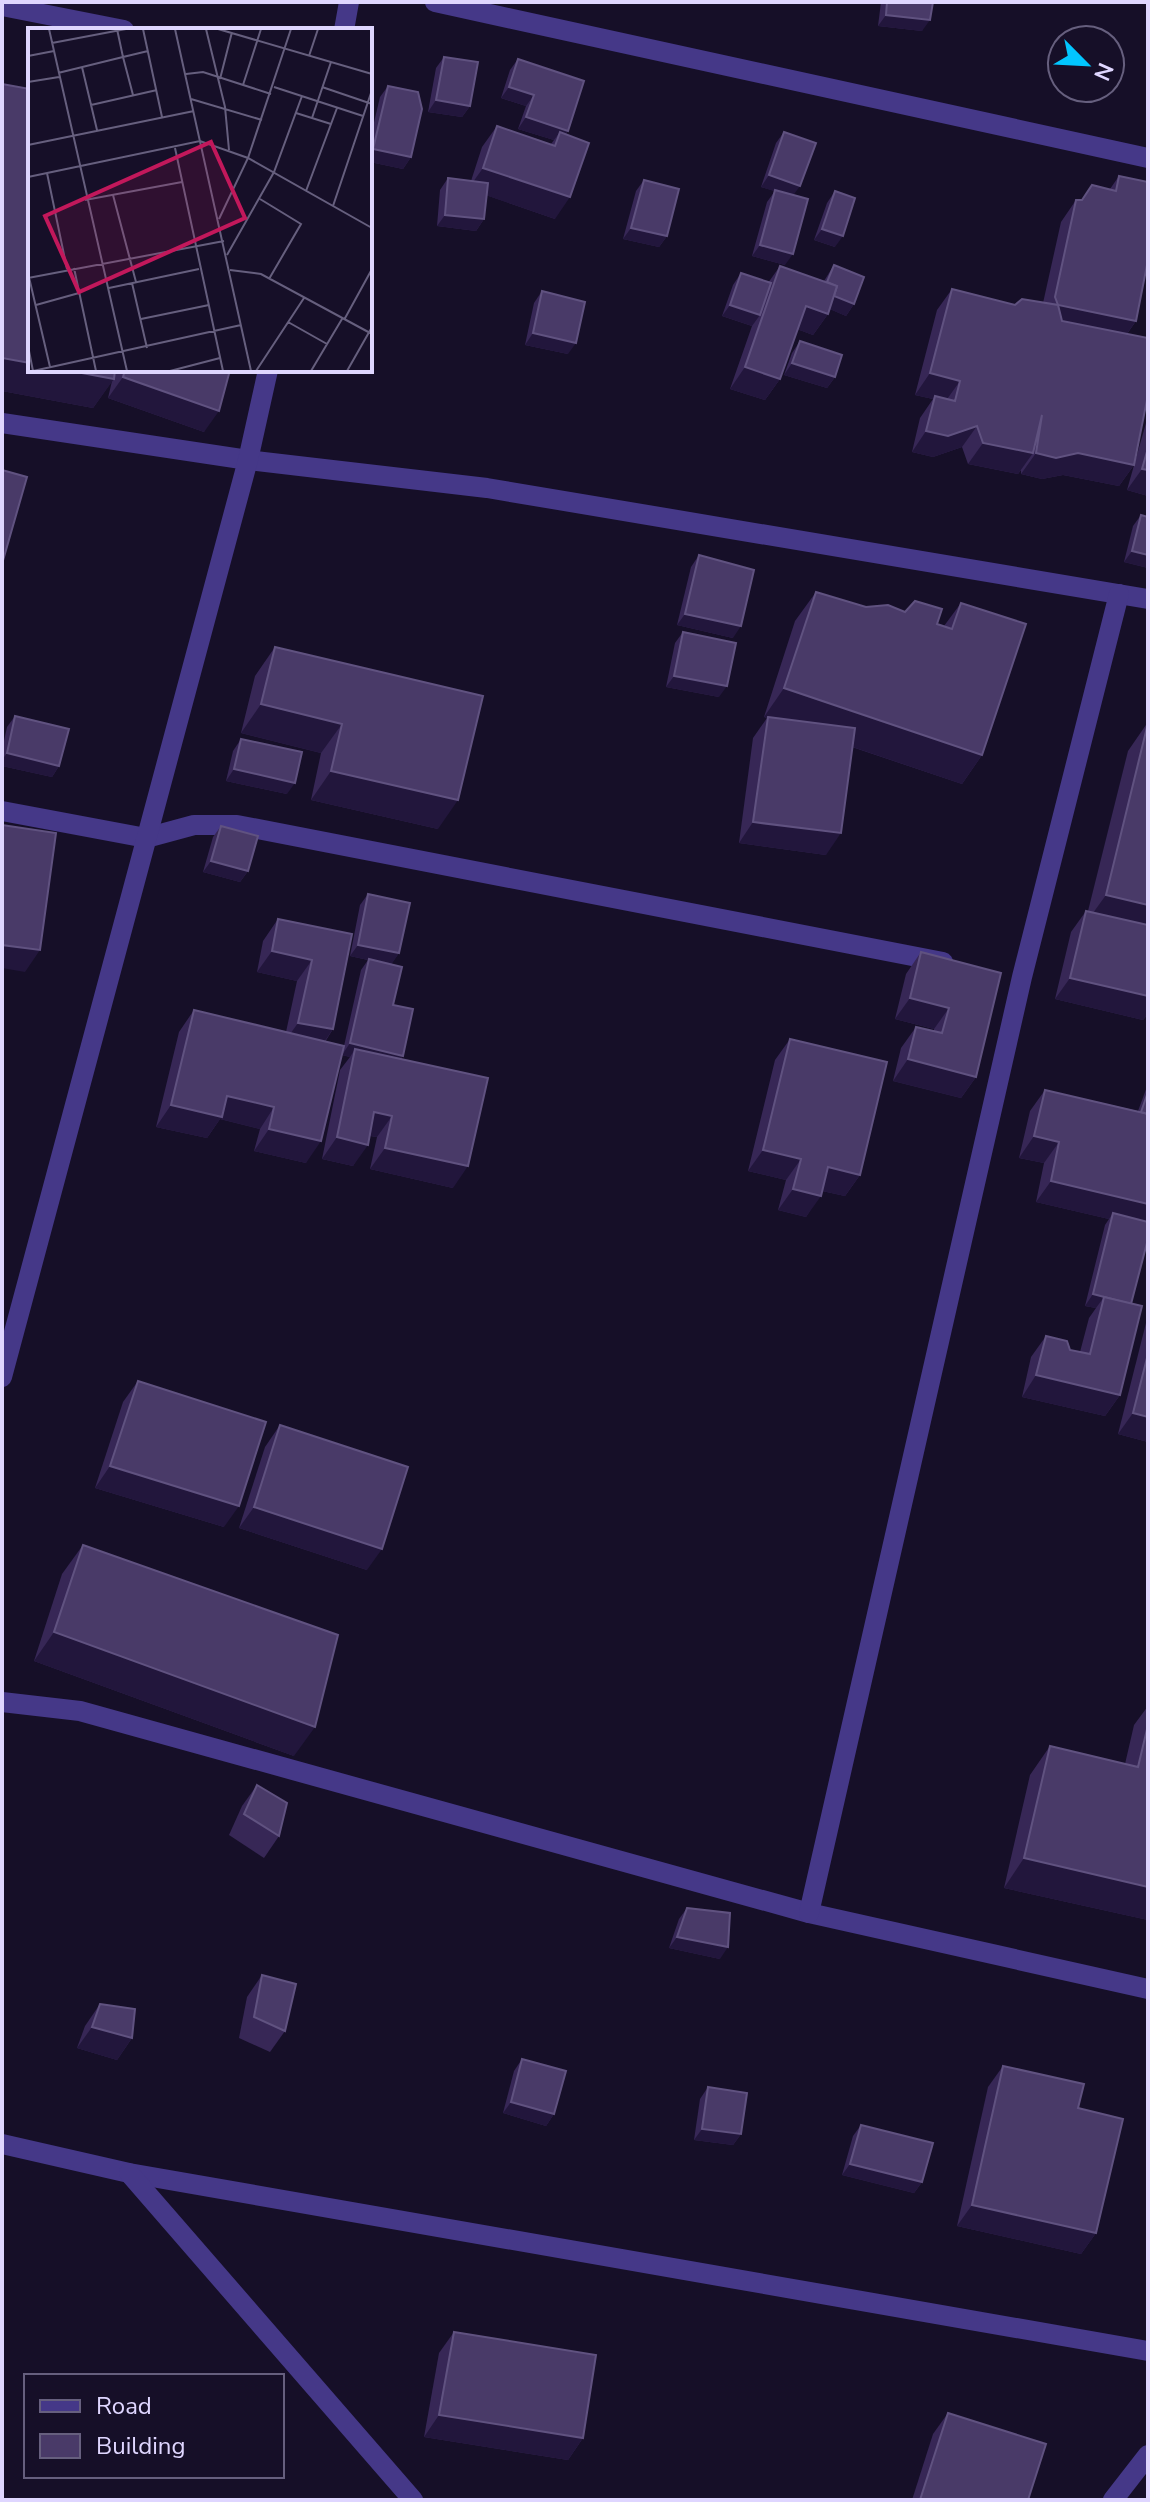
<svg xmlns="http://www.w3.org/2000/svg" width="1150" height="2502" font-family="'Nunito Sans',sans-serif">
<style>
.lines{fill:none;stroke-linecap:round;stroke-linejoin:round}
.minor{stroke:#453888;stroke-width:20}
.wall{fill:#372756}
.shaded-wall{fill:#22163c}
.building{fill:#493a68;stroke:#605280;stroke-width:2}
.inset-road{fill:none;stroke:#665f7e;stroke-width:2}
.view{fill:#c2185b;fill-opacity:0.15;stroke:#c2185b;stroke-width:4}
.inset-edge{fill:none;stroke:#dfd6ff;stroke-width:4}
</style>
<rect width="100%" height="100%" fill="#160f28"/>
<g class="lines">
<!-- minor -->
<g class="minor">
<polyline points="435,2 1148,158"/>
<polyline points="2,6 124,30"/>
<polyline points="344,30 349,2"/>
<polyline points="2,423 248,460 487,488 1148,599"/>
<polyline points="2,811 146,838 194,825 237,825 943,962"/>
<polyline points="2,1377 248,460 268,370"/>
<polyline points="2,1702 80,1711 809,1913 1148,1989"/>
<polyline points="809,1913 1022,977 1119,594"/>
<polyline points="2,2144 129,2173 1148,2351"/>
<polyline points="129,2173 413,2500"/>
<polyline points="1113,2500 1148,2455"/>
</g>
</g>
<!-- wall -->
<g class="wall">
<polygon points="881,2 933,2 922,31 878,26"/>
<polygon points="444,57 470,106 462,117 428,112 436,68"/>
<polygon points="518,59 568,131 566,134 555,219 486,195 484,219 476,231 437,226 440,190 448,178 471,181 482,147 497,126 551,144 554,140 518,129 526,106 501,98 510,70"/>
<polygon points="2,84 30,370 230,370 204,432 108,398 112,381 93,408 2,391"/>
<polygon points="388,86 411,157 403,169 370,162 370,139 380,97"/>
<polygon points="784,132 794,195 785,265 752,256 767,202 775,191 761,187 776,143"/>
<polygon points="1119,176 1136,321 1127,334 1134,465 1119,486 1063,475 1042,479 1021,474 1021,470 1018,474 968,464 962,447 933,457 912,452 920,418 933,399 915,395 937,310 952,289 1015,305 1043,303 1061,222 1076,200 1082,200 1110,189"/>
<polygon points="644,180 667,236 659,247 623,239 636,191"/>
<polygon points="835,191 835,247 814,240 827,203"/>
<polygon points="834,265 854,304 846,316 830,309 828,314 813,335 797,329 780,379 765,400 730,389 752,326 722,316 733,285 741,273 768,283 780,266 824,281"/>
<polygon points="542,291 568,354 525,345 534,303"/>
<polygon points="800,341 835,377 827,388 784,375 792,353"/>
<polygon points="1148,416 1148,496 1127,490"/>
<polygon points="1141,515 1148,568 1124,562 1133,526"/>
<polygon points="699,555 733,638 677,625 691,567"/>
<polygon points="816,592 866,607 944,626 961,603 982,755 962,784 852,747 826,855 739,843 753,738 767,718 764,717 795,621"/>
<polygon points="683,632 719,697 666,687 675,643"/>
<polygon points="275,647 438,829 311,800 321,753 241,733 255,676"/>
<polygon points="15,716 59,766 52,777 2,766 2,750 7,727"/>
<polygon points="1148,722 1148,1014 1143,1020 1055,999 1071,932 1086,911 1088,911 1128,751"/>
<polygon points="241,739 287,794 226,781 233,751"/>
<polygon points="221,826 248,871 240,882 203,872 213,837"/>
<polygon points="368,894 399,953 391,964 393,1005 403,1056 401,1059 453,1188 370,1169 377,1137 370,1136 353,1166 322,1159 340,1070 350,1057 342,1055 306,1163 254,1151 260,1129 220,1119 207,1138 156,1127 179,1032 194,1010 286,1032 297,981 257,972 263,941 278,919 352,934 333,1029 325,1042 344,1046 361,970 368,960 350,956 360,905"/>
<polygon points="921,952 1001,973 976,1077 961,1098 893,1081 901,1048 916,1027 934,1031 934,1029 895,1019 906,974"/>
<polygon points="790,1039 860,1175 845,1196 822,1191 806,1217 778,1210 786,1180 748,1171 775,1060"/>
<polygon points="1148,1084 1148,1239 1131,1304 1120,1395 1105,1416 1022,1397 1031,1357 1046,1336 1070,1350 1080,1352 1089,1318 1096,1308 1085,1306 1105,1225 1109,1219 1036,1202 1044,1163 1019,1158 1030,1111 1045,1090 1138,1111"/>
<polygon points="1148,1320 1148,1442 1118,1434 1146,1323"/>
<polygon points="138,1381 224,1527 95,1488 123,1402"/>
<polygon points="280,1425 367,1570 239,1528 265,1447"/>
<polygon points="83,1545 294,1756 34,1661 62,1574"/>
<polygon points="1148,1706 1148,1920 1004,1888 1030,1775 1050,1746 1125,1764 1134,1725"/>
<polygon points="257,1785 279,1836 264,1858 229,1835 242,1806"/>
<polygon points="687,1908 720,1959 669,1948 679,1919"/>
<polygon points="262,1975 285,2031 270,2052 239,2038 247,1997"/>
<polygon points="100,2004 132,2038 117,2060 77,2048 85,2026"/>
<polygon points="522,2059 554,2114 546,2126 503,2113 514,2071"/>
<polygon points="1003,2066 1078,2108 1096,2233 1081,2254 957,2226 988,2087"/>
<polygon points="708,2087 741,2134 733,2145 694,2140 700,2099"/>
<polygon points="861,2125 922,2182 914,2193 842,2175 853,2136"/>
<polygon points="454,2332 583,2438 568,2460 424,2437 439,2353"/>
<polygon points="948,2413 1028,2500 912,2500 933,2434"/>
</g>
<!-- shaded-wall -->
<g class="shaded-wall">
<polygon points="886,15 930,20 922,31 878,26"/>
<polygon points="509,87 534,95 526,106 501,98"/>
<polygon points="436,100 470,106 462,117 428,112"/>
<polygon points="526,117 568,131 560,142 560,132 554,140 518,129"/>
<polygon points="373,149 411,157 403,169 370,162 370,154"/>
<polygon points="483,168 570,197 555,219 468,189"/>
<polygon points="769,175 800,186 792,197 761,187"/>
<polygon points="445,215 484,219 476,231 437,226"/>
<polygon points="631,228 667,236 659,247 623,239"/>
<polygon points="822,229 843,236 835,247 814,240"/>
<polygon points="760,245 793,254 785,265 752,256"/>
<polygon points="823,291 854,304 846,316 815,303"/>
<polygon points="730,305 760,315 752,326 722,316"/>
<polygon points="1058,305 1136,321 1121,342 1043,326"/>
<polygon points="806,306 828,314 813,335 791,327"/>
<polygon points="533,333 576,343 568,354 525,345"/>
<polygon points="2,358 30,363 30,370 66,370 114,379 93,408 2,391"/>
<polygon points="792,363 835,377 827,388 784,375"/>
<polygon points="745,367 780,379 765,400 730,389"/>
<polygon points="930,373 960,381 945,402 935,396 933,399 915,395"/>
<polygon points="123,377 219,411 204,432 108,398"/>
<polygon points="977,426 962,447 933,457 912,452 926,431"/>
<polygon points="983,443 1033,453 1018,474 968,464"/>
<polygon points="1036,453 1078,453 1134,465 1119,486 1063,475 1042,479 1021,474"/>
<polygon points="1142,469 1148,470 1148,496 1127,490"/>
<polygon points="1132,551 1148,555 1148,568 1124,562"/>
<polygon points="685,614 741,626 733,638 677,625"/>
<polygon points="674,676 727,686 719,697 666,687"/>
<polygon points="784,688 982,755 962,784 764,717"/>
<polygon points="261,704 342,724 321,753 241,733"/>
<polygon points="7,753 59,766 52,777 2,766 2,760"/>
<polygon points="234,769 295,783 287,794 226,781"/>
<polygon points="331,771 458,800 438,829 311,800"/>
<polygon points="753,822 841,833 826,855 739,843"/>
<polygon points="211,861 248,871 240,882 203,872"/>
<polygon points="1106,895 1148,905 1148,940 1085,924"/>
<polygon points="2,945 40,950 25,972 2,968"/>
<polygon points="358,945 399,953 391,965 350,956"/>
<polygon points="272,951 312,960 297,981 257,972"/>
<polygon points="1070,978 1148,996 1148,1014 1143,1020 1055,999"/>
<polygon points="910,998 949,1008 934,1029 895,1019"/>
<polygon points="298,1023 333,1029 318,1051 283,1044"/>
<polygon points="350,1043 403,1056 395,1067 355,1049 350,1057 342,1055"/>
<polygon points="908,1059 976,1077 961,1098 893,1081"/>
<polygon points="227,1096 274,1107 260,1129 220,1119 207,1138 156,1127 171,1105"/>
<polygon points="374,1112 392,1116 377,1137 359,1134"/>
<polygon points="269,1129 321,1141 306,1163 254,1151"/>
<polygon points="1034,1136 1059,1142 1044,1163 1019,1158"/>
<polygon points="337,1137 368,1145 353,1166 322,1159"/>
<polygon points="385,1148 468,1166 453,1188 370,1169"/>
<polygon points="763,1150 801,1159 786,1180 748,1171"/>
<polygon points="828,1167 860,1175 845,1196 813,1189"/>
<polygon points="1051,1181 1148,1204 1148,1228 1113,1213 1109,1219 1036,1202"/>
<polygon points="793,1189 821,1196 806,1217 778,1210"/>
<polygon points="1093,1294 1131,1304 1104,1297 1096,1308 1085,1306"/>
<polygon points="1036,1375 1120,1395 1105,1416 1022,1397"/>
<polygon points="1133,1413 1148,1417 1148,1442 1118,1434"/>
<polygon points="110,1466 239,1506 224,1527 95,1488"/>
<polygon points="254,1507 382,1549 367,1570 239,1528"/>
<polygon points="54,1632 315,1727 294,1756 34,1661"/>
<polygon points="1024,1858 1148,1887 1148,1920 1004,1888"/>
<polygon points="677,1937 728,1947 720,1959 669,1948"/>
<polygon points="92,2027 132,2038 117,2060 77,2048"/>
<polygon points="511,2102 554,2114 546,2126 503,2113"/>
<polygon points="702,2129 741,2134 733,2145 694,2140"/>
<polygon points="850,2164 922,2182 914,2193 842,2175"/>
<polygon points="972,2205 1096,2233 1081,2254 957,2226"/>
<polygon points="439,2415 583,2438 568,2460 424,2437"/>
</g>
<!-- building -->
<g class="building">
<polygon points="887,2 933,2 930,20 886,15"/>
<polygon points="444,57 478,62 470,106 436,100"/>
<polygon points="518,59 584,81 568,131 526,117 534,95 509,87"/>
<polygon points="2,84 30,89 30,363 2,358"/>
<polygon points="388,86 418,92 422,109 411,157 373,149"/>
<polygon points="497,126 555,146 560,132 589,143 570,197 483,168"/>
<polygon points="784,132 816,143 800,186 769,175"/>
<polygon points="1119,176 1148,182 1148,260 1136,321 1058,305 1055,297 1076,200 1082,200 1092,185 1116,191"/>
<polygon points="448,178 488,183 484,219 445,215"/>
<polygon points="644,180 679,189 667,236 631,228"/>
<polygon points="775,190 808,199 793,254 760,245"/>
<polygon points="835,191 855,198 843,236 822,229"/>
<polygon points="834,265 864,277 854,304 834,296 837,286 827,282"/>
<polygon points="780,266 837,286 828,314 806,306 780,379 745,367"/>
<polygon points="741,273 771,283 760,315 730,305"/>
<polygon points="952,289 1015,305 1022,299 1058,305 1062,321 1148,338 1148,395 1134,465 1078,453 1056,458 1036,453 1042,415 1033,453 983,443 977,426 948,436 926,431 935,396 955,401 960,381 930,373"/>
<polygon points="542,291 585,302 576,343 533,333"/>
<polygon points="800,341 842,355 835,377 792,363"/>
<polygon points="66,370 115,370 114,379"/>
<polygon points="125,370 230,370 219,411 123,377"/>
<polygon points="1148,448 1148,470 1142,469"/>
<polygon points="2,470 27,477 2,564"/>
<polygon points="1141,515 1148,517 1148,555 1132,551"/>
<polygon points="699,555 754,570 741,626 685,614"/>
<polygon points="816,592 866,607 888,605 905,612 915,601 942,609 937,624 952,629 961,603 1026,624 982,755 784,688"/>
<polygon points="683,632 736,643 727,686 674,676"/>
<polygon points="275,647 483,696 458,800 331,771 342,724 261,704"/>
<polygon points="15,716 69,729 59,766 7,753"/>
<polygon points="768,717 855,728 841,833 753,822"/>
<polygon points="1148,723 1148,905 1106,895"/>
<polygon points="241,739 302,752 295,783 234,769"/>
<polygon points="2,825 56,833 40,950 2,945"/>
<polygon points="221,826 258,836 248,871 211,861"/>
<polygon points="368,894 410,903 399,953 358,945"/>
<polygon points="1086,911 1148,925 1148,996 1070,978"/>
<polygon points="278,919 352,934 333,1029 298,1023 312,960 272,951"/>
<polygon points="921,952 1001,973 976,1077 908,1059 916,1027 942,1033 949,1008 910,998"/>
<polygon points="369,959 402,967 393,1005 413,1009 403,1056 350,1043"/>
<polygon points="194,1010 344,1046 321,1141 269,1129 274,1107 227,1096 222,1117 171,1105"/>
<polygon points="790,1039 887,1062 860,1175 828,1167 821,1196 793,1189 801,1159 763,1150"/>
<polygon points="355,1049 488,1078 468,1166 385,1148 392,1116 374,1112 368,1145 337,1137"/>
<polygon points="1045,1090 1148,1114 1148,1204 1051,1181 1059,1142 1034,1136"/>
<polygon points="1148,1092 1148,1114 1141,1112"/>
<polygon points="1113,1213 1148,1222 1148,1239 1131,1304 1093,1294"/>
<polygon points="1104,1297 1142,1306 1120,1395 1036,1375 1046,1336 1067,1341 1070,1350 1090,1354"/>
<polygon points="1148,1354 1148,1417 1133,1413"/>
<polygon points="138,1381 266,1422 239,1506 110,1466"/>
<polygon points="280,1425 408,1467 382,1549 254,1507"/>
<polygon points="83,1545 338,1635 315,1727 54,1632"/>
<polygon points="1148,1725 1148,1887 1024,1858 1050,1746 1138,1767"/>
<polygon points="257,1785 287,1803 279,1836 244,1814"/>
<polygon points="687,1908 730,1913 728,1947 677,1937"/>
<polygon points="262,1975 296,1984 285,2031 254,2017"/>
<polygon points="100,2004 135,2009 132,2038 92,2027"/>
<polygon points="522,2059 566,2071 554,2114 511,2102"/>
<polygon points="1003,2066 1084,2084 1078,2108 1123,2119 1096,2233 972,2205"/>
<polygon points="708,2087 747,2093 741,2134 702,2129"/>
<polygon points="861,2125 933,2143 922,2182 850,2164"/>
<polygon points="454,2332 596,2355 583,2438 439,2415"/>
<polygon points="948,2413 1046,2444 1028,2500 920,2500"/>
</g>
<!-- overview -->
<g transform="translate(28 28)">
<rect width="344" height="344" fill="#160f28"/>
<path class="inset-road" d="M21,1L99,343M115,1L134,89M147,1L223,343M178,1L197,79L201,122M190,1L344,46M24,15L98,1M0,28L26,23M281,28L290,1M54,39L69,102M30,45L95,29L89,1M158,46L175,44L243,66M192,51L204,4M0,54L31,49M215,57L233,1M246,59L335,88M294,59L344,76M105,67L95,29L120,23M163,71L234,92M63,77L129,62M268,85L303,96M284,90L303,34M0,117L166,83M147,120L195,343M19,145L39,241M0,149L172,113L220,130L344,200M278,163L309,80M85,167L108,254M232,171L273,196L241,251M57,172L154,154M305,178L344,62M191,191L220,130L263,1M199,227L246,144L274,68M46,240L68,343M202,242L233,246L344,306M0,245L22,339M0,250L196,213M104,255L119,320M81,260L171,241M8,277L51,265M113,291L181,277M316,292L344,241M260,294L299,316M0,318L5,343M5,343L213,297M142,343L192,330M228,343L276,270M283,343L314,291M319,343L344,299"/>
<path class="view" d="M183,114L217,190L51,264L17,188Z"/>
<rect width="344" height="344" class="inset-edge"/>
</g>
<!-- border -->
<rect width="1150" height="2502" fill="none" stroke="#dfd6ff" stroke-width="8"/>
<!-- legend -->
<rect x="24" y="2374" width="260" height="104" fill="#160f28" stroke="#665f7e" stroke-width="2"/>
<rect x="40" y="2400" width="40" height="12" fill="#453888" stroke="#665f7e" stroke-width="2"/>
<text x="96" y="2414" font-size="24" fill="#dfd6ff">Road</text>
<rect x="40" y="2434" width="40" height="24" fill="#493a68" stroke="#665f7e" stroke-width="2"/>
<text x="96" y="2454" font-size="24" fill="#dfd6ff">Building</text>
<!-- north arrow -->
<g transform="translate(1086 64) rotate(114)"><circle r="38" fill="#160f28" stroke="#665f7e" stroke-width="2"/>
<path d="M0-6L14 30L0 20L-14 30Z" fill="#02c6ff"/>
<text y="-12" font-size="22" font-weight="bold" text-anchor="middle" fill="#dfd6ff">N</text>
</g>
</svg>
